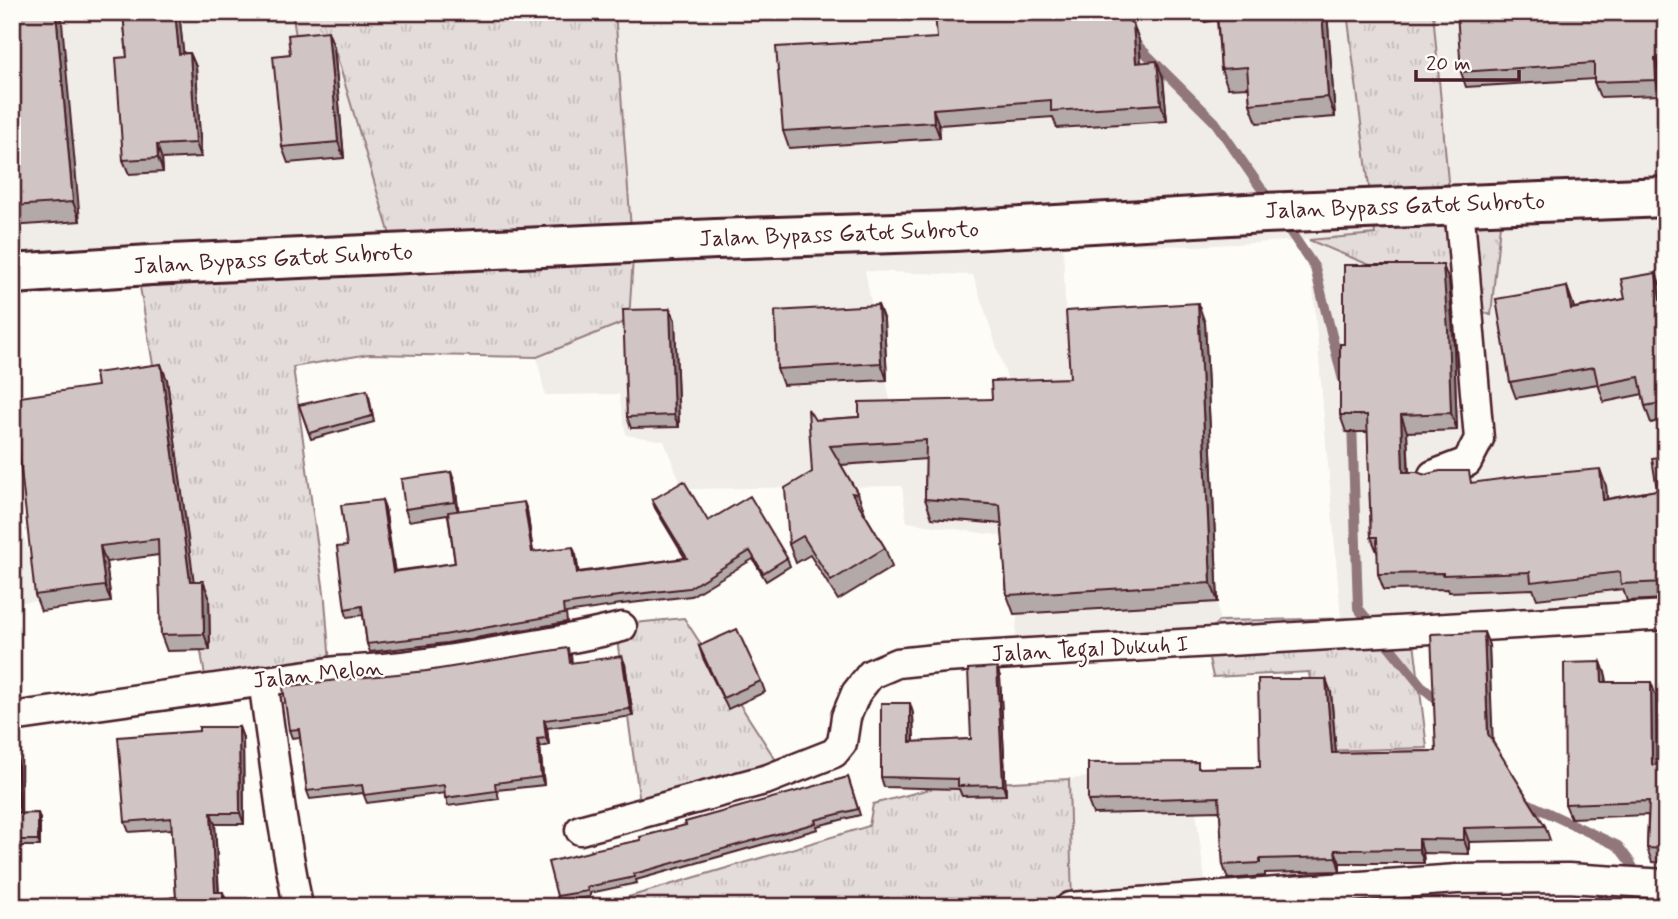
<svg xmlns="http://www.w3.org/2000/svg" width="1678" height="919" font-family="Mynerve,sans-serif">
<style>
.built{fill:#f0ece8;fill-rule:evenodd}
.grass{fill:url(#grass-tufts);stroke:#967e82;stroke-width:2}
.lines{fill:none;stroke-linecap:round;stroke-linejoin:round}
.stream{stroke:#91777b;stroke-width:10}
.minor-casing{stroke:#4a1f2b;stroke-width:33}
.primary-casing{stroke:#4a1f2b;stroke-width:44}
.minor{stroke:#fdfcf7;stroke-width:28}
.primary{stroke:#fdfcf7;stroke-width:38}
.wall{fill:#b3a9a9;stroke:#4a1f2b;stroke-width:2}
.shaded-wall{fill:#928a89;stroke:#4a1f2b;stroke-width:2}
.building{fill:#d0c5c4;stroke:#4a1f2b;stroke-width:2}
.labels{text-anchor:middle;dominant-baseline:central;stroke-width:5;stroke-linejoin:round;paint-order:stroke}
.street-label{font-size:23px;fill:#4a1f2b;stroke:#fdfcf7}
</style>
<defs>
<pattern id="grass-tufts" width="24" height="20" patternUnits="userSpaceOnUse" patternTransform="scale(1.75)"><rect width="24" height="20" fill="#e3dcda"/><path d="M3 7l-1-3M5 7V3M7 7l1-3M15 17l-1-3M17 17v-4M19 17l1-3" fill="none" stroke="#c4bcbb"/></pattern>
</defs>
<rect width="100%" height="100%" fill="#fdfcf7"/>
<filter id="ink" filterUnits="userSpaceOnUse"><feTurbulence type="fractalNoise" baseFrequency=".0143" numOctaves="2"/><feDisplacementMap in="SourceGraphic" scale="14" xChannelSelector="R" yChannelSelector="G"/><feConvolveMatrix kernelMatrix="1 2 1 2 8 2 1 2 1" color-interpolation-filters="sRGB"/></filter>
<g filter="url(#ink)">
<!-- built -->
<g class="built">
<polygon points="12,12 292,12 299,53 336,54 399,265 12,298"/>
<path d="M615,12H1347L1375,234L1311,241L1499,224L1452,228L1433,12H1666V224L1662,225L1666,245V614L1341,618L1309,240L1195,246L1063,243L1066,336L1200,334L1219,621L1204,636L1126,630L1015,645L1023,539L907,522L902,486L683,489L664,441L626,435L619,394L545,395L537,357L629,320L633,257ZM865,271L973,275L1016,405L893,415Z"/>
<polygon points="12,489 31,564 36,601 12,603"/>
<polygon points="1190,766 1208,905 1072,907 1069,779"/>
</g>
<!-- grass -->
<g class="grass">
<polygon points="292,12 615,12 633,257 629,320 537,357 369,354 293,367 325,600 330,664 208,694 140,287 399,265 336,54 299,54"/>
<polygon points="1347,12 1433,12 1452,227 1500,224 1491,315 1309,240 1375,234"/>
<polygon points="1411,617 1427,748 1318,751 1309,672 1213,677 1204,636 1219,621"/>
<polygon points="684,618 779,765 640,803 615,625"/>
<polygon points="1069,779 1072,907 575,907 608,903 869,826 873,804 941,786"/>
</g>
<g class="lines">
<!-- stream -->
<g class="stream">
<polyline points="1131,39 1215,122 1272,204"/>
<polyline points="1283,221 1315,268 1343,380"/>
<polyline points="1352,420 1358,608 1423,688 1445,706"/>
<polyline points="1521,800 1618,846 1630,862 1653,907"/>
</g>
<defs>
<g id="minor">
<polyline points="1433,475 1467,462 1479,439 1459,205"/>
<polyline points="263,680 282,818 298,907"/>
<path d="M12,717L336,671C398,669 457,659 517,648C553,642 587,636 622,627"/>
<polyline points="580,830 768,779 834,753 842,743 846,717 856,693 871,674 897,663 945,658 1666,615"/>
<polyline points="1070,907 1457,879 1568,878 1666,884"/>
</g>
<polyline id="primary" points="12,274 150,265 716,239 954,231 1264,213 1666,197"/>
</defs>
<!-- minor casing -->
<use href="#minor" class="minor-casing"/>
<!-- primary casing -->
<use href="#primary" class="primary-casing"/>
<!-- minor -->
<use href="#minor" class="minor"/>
<!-- primary -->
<use href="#primary" class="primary"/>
</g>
<!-- wall -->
<g class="wall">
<polygon points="12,12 80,221 12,226"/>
<polygon points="123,12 179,12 183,53 190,53 196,67 201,157 162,159 163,172 129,174 123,160 127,57"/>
<polygon points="1129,12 1173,12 1131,17"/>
<polygon points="1202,12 1327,12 1335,117 1257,123 1250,104 1249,87 1228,88 1221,69 1217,20 1205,22"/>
<polygon points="1666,12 1666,74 1661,74 1661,95 1600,97 1594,82 1594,79 1466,87 1461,72"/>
<polygon points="1133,24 1139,40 1141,62 1163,78 1167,121 1057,128 1053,117 939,125 940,138 789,148 783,131 937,38"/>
<polygon points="334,47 344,158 288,163 282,147 290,54"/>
<polygon points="1449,281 1454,347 1457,430 1407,432 1409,472 1473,483 1606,486 1607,499 1657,490 1666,456 1666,599 1627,601 1623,589 1537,599 1533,589 1449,592 1448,589 1384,590 1378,574 1378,554 1371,537 1368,432 1346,432 1340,415 1344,344"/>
<polygon points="1567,287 1574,308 1625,299 1662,289 1664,299 1666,299 1666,419 1651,423 1645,406 1643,394 1604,402 1598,384 1516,398 1510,382"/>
<polygon points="878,305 884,321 887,380 783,385 777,369"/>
<polygon points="670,309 675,320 679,427 631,428 627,417"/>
<polygon points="1205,323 1218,602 1014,614 1007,595 1002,524 932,518 925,499 926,459 841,465 858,494 865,513 864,513 885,548 892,567 838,600 810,555 796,563 789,544 812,472 815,420 859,417 992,399 1070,378"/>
<polygon points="167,380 193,581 203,581 209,597 210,650 167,651 161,635 159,555 106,562 111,602 41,611 35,595"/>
<polygon points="369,396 374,422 311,439 299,405"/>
<polygon points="451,472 455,484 458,511 527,510 533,552 576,555 578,572 685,558 655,508 652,500 708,521 787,558 790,566 766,581 753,559 691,596 614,605 614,606 566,613 567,622 447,643 370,652 367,644 363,615 347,617 345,609 347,546 382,500 385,508 394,571 455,563 448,515 409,521 405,509"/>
<polygon points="1489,645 1492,741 1545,826 1550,840 1469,842 1469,854 1423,853 1424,863 1340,863 1340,871 1265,873 1265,876 1228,879 1223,865 1220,811 1093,814 1088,801 1200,768 1260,767 1326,679 1331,693 1336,753 1436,751"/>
<polygon points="699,646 761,681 765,692 728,709 703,658"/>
<polygon points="571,655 572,663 625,664 633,716 547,728 549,745 540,747 544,785 497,790 499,799 448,806 445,793 367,803 363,793 310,799 307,791 300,737 292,738 289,730 427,671"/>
<polygon points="1601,662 1606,676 1607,682 1656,696 1657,765 1666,764 1666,863 1652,862 1647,848 1648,815 1571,818 1565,804"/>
<polygon points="997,667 1000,677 1006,795 962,796 959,789 884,787 881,777 913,713 914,742 971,739"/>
<polygon points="239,727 243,738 244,824 215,824 219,892 227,903 227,907 106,907 176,897 172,829 129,832 125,822"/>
<polygon points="12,737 16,737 18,743 20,812 12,812"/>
<polygon points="848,777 860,815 817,826 818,829 636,880 637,883 590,893 590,897 560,902 557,896 593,851 641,840 686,825"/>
<polygon points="38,813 40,819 40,846 12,846 12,814"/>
</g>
<!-- shaded-wall -->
<g class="shaded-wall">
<polygon points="56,12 61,12 80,221 73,202"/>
<polygon points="175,12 179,12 185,68 179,54"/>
<polygon points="1322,12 1327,12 1335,117 1328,97"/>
<polygon points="1133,24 1139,40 1142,79 1136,63"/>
<polygon points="328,31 334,47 344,158 338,142"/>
<polygon points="190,53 196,67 201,157 196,143"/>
<polygon points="1655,59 1661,74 1661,95 1656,80"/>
<polygon points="1157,61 1163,78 1167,121 1161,104"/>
<polygon points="933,109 939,125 940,138 934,122"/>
<polygon points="157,145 162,159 163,172 158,158"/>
<polygon points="1443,265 1449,281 1454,347 1457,430 1451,413"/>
<polygon points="1656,273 1662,289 1666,315 1660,300"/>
<polygon points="1567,287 1573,304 1577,325 1571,309"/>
<polygon points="1198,303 1205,323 1218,602 1211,583"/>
<polygon points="878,305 884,321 887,380 881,363"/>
<polygon points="670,309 675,320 679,427 674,415"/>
<polygon points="161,364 167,380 196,598 190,581"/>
<polygon points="1401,415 1407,432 1409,489 1403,472"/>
<polygon points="1600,469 1606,486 1609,516 1603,500"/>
<polygon points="451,472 455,484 459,514 455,502"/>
<polygon points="382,500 385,508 396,579 393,572"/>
<polygon points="524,502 527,510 534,560 532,552"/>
<polygon points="100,546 106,562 111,602 105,586"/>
<polygon points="573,547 576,555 580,581 577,573"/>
<polygon points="203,581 209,597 210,650 204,634"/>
<polygon points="1484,632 1489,645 1493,747 1488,734"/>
<polygon points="622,656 625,664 633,716 630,709"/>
<polygon points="1601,662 1606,676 1607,696 1602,682"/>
<polygon points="997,667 1000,677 1006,795 1003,785"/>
<polygon points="1326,679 1331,693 1337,766 1332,753"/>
<polygon points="1651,682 1656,696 1657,779 1652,765"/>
<polygon points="910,703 913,713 914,752 910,742"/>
<polygon points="544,720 547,728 549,745 546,738"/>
<polygon points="239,727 243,738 244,824 240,813"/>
<polygon points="16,737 18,743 20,812 18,806"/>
<polygon points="537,739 540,747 544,785 541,777"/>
<polygon points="38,813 40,819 40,846 38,840"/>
<polygon points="211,813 215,824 219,903 215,892"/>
<polygon points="1464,828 1469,842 1469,854 1464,840"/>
<polygon points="1419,839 1423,853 1424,863 1419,849"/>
<polygon points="1335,850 1340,863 1340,871 1336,857"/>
<polygon points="223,892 227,903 227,907 223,907"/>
</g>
<!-- building -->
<g class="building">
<polygon points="12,12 56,12 73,202 12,206"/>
<polygon points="123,12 175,12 179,54 190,53 196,143 157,145 158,158 123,160 116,58 127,57"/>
<polygon points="935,12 1116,12 1133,24 1136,63 1157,61 1161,104 1051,111 1051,100 933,109 934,122 783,131 776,47 937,38"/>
<polygon points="1217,12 1322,12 1328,97 1250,104 1247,67 1221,69"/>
<polygon points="1457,12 1666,12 1666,58 1655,59 1656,80 1594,82 1594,63 1461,72"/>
<polygon points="328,31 338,142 282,147 273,56 290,54 288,35"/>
<polygon points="1344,265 1443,265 1448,330 1451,413 1401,415 1403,472 1417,472 1425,475 1440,471 1469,471 1471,483 1523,476 1600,469 1603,500 1657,490 1652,458 1666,456 1666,559 1664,559 1666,582 1621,584 1620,572 1531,582 1530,572 1443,575 1443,573 1378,574 1377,537 1371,537 1367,415 1340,415 1340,344 1344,344"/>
<polygon points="1656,273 1660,300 1666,299 1666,402 1645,406 1639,377 1598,385 1594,367 1510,382 1496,299 1567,287 1571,309 1625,299 1621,279"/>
<polygon points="1198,303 1211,583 1007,595 1000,505 925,499 926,440 830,446 858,494 852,493 885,548 831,581 803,536 789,544 785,488 812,472 808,409 815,420 859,417 859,402 992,399 991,381 1070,378 1066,311"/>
<polygon points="878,305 881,363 777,369 775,311"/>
<polygon points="670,309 674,415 627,417 623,310"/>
<polygon points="161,364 190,581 203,581 204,634 161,635 158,539 100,546 105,586 35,595 13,398 97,386 95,373"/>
<polygon points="367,390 372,416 309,433 299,405"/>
<polygon points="451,472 455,502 405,509 401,479"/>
<polygon points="684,481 708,521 750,496 787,558 763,573 750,551 689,588 611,597 611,598 563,605 564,614 444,635 367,644 362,606 345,609 337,547 347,546 341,505 382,500 393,572 455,563 448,512 524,502 532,552 573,547 577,573 687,558 652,500"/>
<polygon points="737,629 761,681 723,698 699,646"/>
<polygon points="1484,632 1488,734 1545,826 1464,828 1464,840 1419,839 1419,849 1335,850 1336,857 1260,859 1260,863 1223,865 1219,797 1088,801 1088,763 1198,762 1198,768 1260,767 1258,679 1326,679 1332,753 1436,751 1431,634"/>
<polygon points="568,648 570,663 622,656 630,709 544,720 546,738 537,739 541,777 495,783 496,791 445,798 444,785 364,795 362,785 307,791 299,729 289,730 283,687 337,680 427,671"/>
<polygon points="1601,662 1602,682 1651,682 1652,765 1666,764 1666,849 1647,848 1649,801 1565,804 1564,663"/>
<polygon points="997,667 1003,785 958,786 958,779 881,777 881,703 910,703 910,742 971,739 968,669"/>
<polygon points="199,727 239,727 240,813 211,813 215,892 223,892 223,907 106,907 176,897 171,818 125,822 118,737 199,731"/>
<polygon points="12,737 16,737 18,806 12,806"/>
<polygon points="848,777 858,809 815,820 816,823 634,874 635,877 587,887 588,891 557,896 548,862 593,851 592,850 641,840 640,837 686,825 685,822"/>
<polygon points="38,813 38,840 12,840 12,814"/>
<polygon points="1606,895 1609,907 1566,907"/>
<polygon points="888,898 891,907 863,907"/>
<polygon points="525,899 526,907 450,907"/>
<rect x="12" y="902" width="13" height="5"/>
</g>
</g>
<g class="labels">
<!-- street labels -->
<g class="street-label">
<text transform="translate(1405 207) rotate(-2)">Jalan Bypass Gatot Subroto</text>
<text transform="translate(839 235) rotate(-2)">Jalan Bypass Gatot Subroto</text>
<text transform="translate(273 260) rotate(-3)">Jalan Bypass Gatot Subroto</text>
<text transform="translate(1090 650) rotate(-3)">Jalan Tegal Dukuh I</text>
<text transform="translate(318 675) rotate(-6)">Jalan Melon</text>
</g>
</g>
<!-- margin -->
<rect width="1678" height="919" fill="none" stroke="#fdfcf7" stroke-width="42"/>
<rect x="21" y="21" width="1636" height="877" fill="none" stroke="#4a1f2b" stroke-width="2.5" filter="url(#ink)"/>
<!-- scale -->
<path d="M1416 70v10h103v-10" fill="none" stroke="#4a1f2b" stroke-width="3.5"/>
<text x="1426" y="70" font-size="21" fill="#4a1f2b" stroke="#fdfcf7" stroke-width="5" paint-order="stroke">20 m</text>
</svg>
